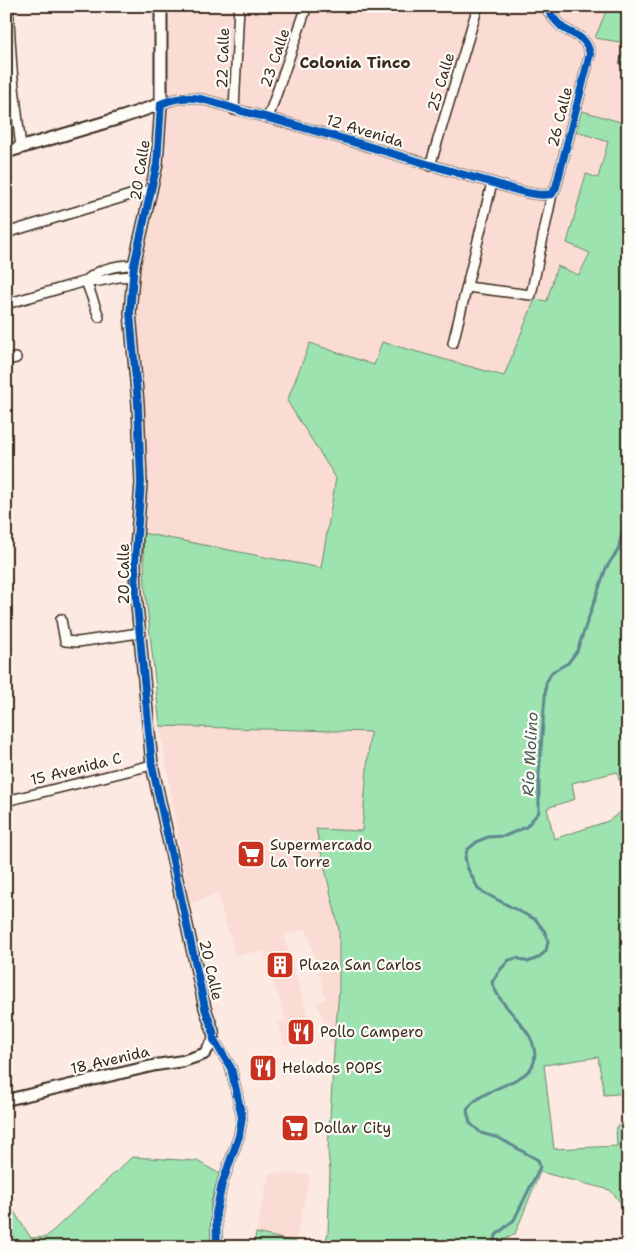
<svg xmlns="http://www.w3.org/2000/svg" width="634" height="1253" font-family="'Shantell Sans',sans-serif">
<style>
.built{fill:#fbdcd4}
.green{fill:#9ce3b0;stroke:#6c8667}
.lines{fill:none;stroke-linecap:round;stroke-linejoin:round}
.stream{stroke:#61898f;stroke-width:3}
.minor-casing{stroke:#3b2a1e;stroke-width:12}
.tertiary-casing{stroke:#3b2a1e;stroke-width:14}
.secondary-casing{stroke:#3b2a1e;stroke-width:15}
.minor{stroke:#fdfcf7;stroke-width:9}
.tertiary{stroke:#fdfcf7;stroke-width:10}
.secondary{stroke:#fdfcf7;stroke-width:11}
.cycleway-casing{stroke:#fdfcf7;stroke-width:11}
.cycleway{stroke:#0057b8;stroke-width:8}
.labels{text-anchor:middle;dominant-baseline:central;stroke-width:4.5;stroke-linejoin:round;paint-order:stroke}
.street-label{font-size:15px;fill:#3b2a1e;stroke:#fdfcf7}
.poi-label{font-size:15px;fill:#3b2a1e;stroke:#fdfcf7;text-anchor:start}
.neighbourhood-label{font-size:16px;font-weight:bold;fill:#3b2a1e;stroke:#fdfcf7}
.water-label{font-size:16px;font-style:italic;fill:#4e5a56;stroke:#fdfcf7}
</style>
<rect width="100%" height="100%" fill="#fce9e2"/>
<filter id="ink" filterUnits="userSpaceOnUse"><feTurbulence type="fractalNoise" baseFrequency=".02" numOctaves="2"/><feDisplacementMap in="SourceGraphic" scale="10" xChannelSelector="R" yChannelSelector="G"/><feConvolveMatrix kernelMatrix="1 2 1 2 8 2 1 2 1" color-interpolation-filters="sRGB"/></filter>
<g filter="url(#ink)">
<!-- built -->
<g class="built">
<polygon points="170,6 608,6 596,38 626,43 620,63 628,66 628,112 624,123 579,110 608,142 597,179 587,175 568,243 590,253 579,275 557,266 547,301 535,299 504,376 382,342 374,365 287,401 336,478 321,568 143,533 146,439 137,325 138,277 166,160"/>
<polygon points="160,726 370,731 362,831 316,829 339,930 339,990 334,1051 317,1003 326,999 306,928 284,936 314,1036 284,1045 278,1023 286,1021 264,951 235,955 217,894 189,904"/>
<polygon points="269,1173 310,1174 296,1242 256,1233"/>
</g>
<!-- green -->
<g class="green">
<polygon points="608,6 628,6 628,66 619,64 626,43 595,38"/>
<polygon points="579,110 624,123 628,112 628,779 619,780 617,772 572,783 575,799 547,808 554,839 608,821 628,807 628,1093 604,1095 598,1057 544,1065 554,1149 617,1146 616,1127 628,1121 628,1211 610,1190 540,1172 515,1234 491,1247 324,1247 328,1233 330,1172 328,1150 334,1051 339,990 339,930 316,829 362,831 370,732 160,726 145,588 143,533 321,568 336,478 287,401 310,343 374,365 382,342 504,376 535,299 547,301 557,266 579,275 590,253 567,243 586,174 598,178 608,142 575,131"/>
<polygon points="132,1157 197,1161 220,1174 211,1202 211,1247 6,1247 6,1208 13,1210 31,1238 46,1237"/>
<polygon points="256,1233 296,1242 295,1247 253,1247"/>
</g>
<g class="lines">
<!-- stream -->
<g class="stream">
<path d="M628,439C622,452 625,466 628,479"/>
<path d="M492,1247L496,1235L514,1220L540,1167L538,1160L499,1138L481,1133L470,1123L467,1110C479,1088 528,1084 534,1062C541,1030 500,1011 492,982L501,969L509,960L517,958L528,962L538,958L546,951L548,941L545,932L536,920L479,890L468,869L465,858L467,850L478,841L488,837L505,836L526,827L539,812V775L546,683L552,672L568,663L577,651L606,568L618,550L628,508"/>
</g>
<defs>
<g id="minor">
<polyline points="8,6 12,70 21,148"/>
<path d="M161,104C172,99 182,97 194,98C214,100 234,110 253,114C330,133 406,159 483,180C502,185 534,198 552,194L556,187L590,54C586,36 577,37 563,28C556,22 550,14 545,6"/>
<polyline points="234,110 239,6"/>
<polyline points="268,118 307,6"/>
<polyline points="430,166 478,6"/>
<polyline points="6,233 140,192 151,190"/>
<path d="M86,281C98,269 117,265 134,265"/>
<polyline points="86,281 99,317"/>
<polyline points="467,287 531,295 552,194"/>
<path d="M6,304L86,281C102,284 116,274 132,277"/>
<polyline points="453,343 492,183"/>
<polyline points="6,360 16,358"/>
<polyline points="61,619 65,641 78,642 139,633"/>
<polyline points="6,801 152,765"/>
<polyline points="214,1040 231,1068 242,1117 239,1136 222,1184 216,1213 217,1247"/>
</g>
<polyline id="tertiary" points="6,1100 156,1065 183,1061 204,1054 214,1040 213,1031 205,1008 152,765 136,594 135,563 141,483 138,404 130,313 134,265 157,164 161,104"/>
<polyline id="secondary" points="6,152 123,117 161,104 161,6"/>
</defs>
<!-- minor casing -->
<use href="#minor" class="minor-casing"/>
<!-- tertiary casing -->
<use href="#tertiary" class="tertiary-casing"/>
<!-- secondary casing -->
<use href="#secondary" class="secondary-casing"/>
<!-- minor -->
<use href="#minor" class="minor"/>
<!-- tertiary -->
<use href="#tertiary" class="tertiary"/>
<!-- secondary -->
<use href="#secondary" class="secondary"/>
<defs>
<path id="cycleway" d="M217,1247L216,1213L222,1184L239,1136L242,1117L231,1068L214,1040L213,1031L205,1008L152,765L136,594L135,563L141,483L138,404L130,313L134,265L157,164L161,104C172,99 182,97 194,98C214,100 234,110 253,114C330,133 406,159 483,180C502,185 534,198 552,194L556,187L590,54C586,36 577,37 563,28C556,22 550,14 545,6"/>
</defs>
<!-- cycleway casing -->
<use href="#cycleway" class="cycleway-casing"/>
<!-- cycleway -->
<use href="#cycleway" class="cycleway"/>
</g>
</g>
<!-- icons -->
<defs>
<symbol id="supermarket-square" viewBox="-11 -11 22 22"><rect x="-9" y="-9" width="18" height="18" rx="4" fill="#c8321e" stroke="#fdfcf7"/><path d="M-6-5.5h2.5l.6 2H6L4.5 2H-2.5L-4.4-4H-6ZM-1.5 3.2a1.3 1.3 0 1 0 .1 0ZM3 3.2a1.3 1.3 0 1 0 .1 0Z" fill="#fff"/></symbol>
<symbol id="building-square" viewBox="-11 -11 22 22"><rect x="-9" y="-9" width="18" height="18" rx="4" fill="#c8321e" stroke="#fdfcf7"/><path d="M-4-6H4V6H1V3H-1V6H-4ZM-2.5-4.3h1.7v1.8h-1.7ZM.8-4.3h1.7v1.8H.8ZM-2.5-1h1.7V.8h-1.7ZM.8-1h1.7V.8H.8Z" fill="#fff"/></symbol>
<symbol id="restaurant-square" viewBox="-11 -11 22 22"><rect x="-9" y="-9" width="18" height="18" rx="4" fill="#c8321e" stroke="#fdfcf7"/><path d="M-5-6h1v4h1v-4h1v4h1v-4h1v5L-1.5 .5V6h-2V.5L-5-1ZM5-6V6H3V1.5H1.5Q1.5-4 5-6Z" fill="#fff"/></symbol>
</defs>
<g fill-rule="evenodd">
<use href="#supermarket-square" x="235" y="838" width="32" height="32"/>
<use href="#building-square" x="264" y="949" width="32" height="32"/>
<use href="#restaurant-square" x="285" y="1016" width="32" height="32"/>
<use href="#restaurant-square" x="247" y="1052" width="32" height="32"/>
<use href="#supermarket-square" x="279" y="1112" width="32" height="32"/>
</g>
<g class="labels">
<!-- street labels -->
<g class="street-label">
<text transform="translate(223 58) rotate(-88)">22 Calle</text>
<text transform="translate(275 58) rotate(-71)">23 Calle</text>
<text transform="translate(441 82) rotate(-73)">25 Calle</text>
<text transform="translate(560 117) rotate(-76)">26 Calle</text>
<text transform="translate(365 131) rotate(17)">12 Avenida</text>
<text transform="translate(140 170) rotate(-81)">20 Calle</text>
<text transform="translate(124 574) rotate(-90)">20 Calle</text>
<text transform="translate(76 769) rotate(-14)">15 Avenida C</text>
<text transform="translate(211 970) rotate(77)">20 Calle</text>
<text transform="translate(110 1060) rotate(-13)">18 Avenida</text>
</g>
<!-- poi labels -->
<g class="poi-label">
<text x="270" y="845">Supermercado<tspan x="270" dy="17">La Torre</tspan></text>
<text x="299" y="965">Plaza San Carlos</text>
<text x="320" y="1032">Pollo Campero</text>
<text x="282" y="1068">Helados POPS</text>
<text x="314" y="1128">Dollar City</text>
</g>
<!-- neighbourhood labels -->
<g class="neighbourhood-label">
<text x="355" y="62">Colonia Tinco</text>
</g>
<!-- water labels -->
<g class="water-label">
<text transform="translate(530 754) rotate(-87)">Río Molino</text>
</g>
</g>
<!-- margin -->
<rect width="634" height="1253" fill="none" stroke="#fdfcf7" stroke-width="25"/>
<rect x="12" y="12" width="609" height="1228" fill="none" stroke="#3b2a1e" stroke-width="2" filter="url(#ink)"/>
</svg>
